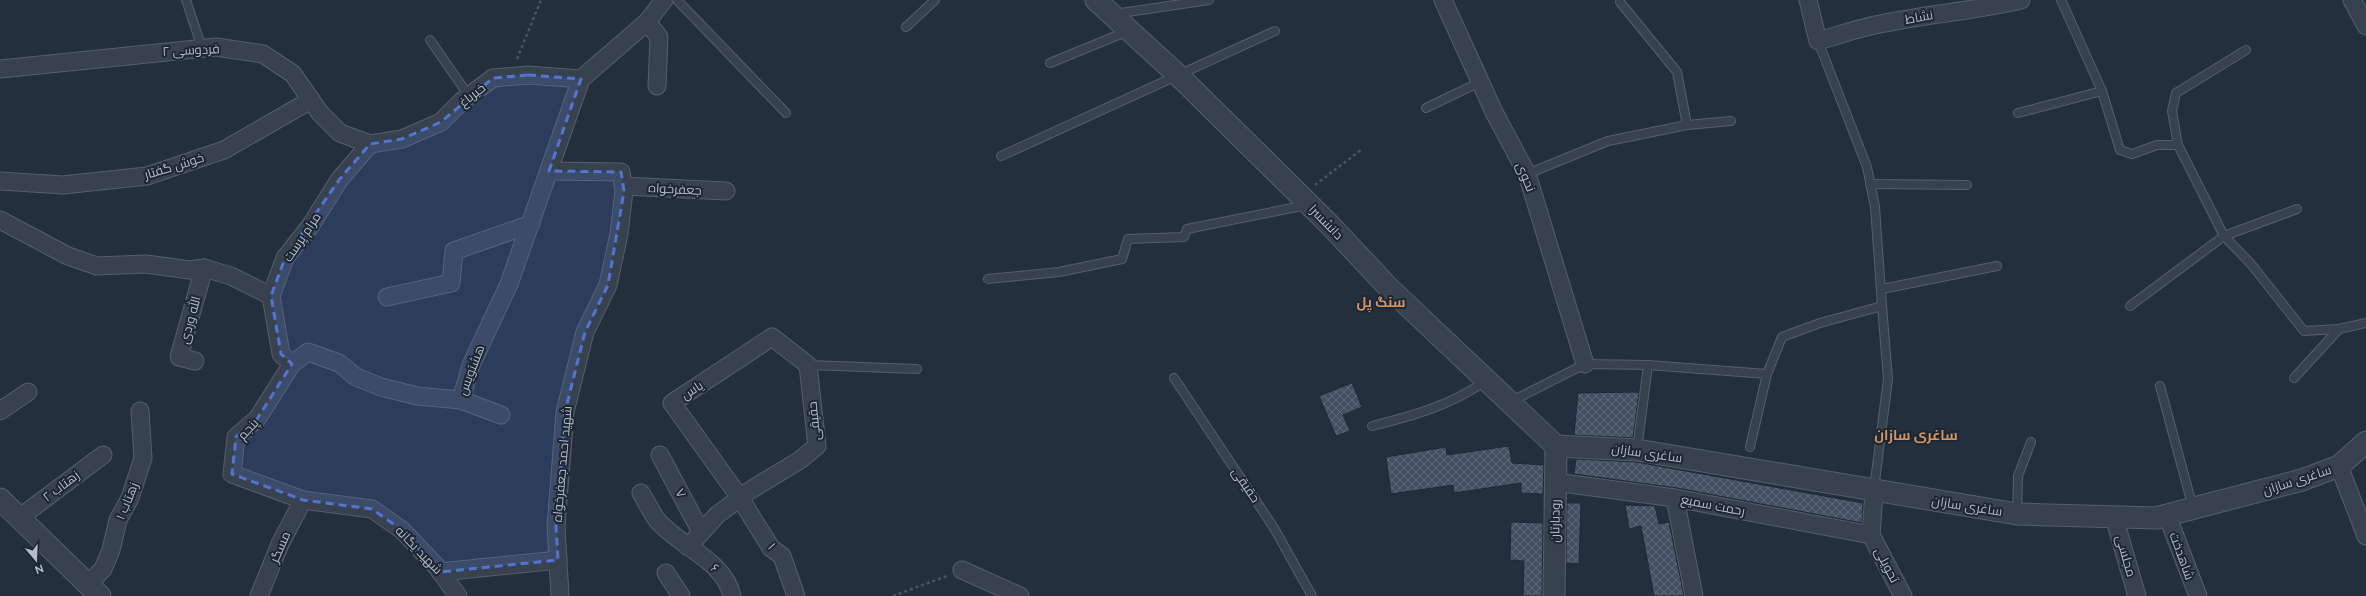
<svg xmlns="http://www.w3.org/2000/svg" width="2366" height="596" font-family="Raleway,Cairo,sans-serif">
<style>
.building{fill:url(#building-cross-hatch);stroke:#1f2835}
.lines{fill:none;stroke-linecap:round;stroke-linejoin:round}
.service-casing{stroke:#565f6c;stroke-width:10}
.minor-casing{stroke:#565f6c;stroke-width:19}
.tertiary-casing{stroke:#565f6c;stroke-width:23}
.path{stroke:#44595c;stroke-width:2.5;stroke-dasharray:3 3;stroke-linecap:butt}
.service{stroke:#38414e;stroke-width:8}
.minor{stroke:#38414e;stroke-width:17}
.tertiary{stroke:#38414e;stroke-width:21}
.marked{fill:#5274d3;fill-opacity:0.2;stroke:#5274d3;stroke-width:3;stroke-dasharray:8 5;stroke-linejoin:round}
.labels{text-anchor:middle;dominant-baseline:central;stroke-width:4;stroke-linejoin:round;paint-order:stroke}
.street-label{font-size:13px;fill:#b4bcc9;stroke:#1d2633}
.neighbourhood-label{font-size:14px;font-weight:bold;fill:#d59563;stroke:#1d2633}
</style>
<defs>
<pattern id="building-cross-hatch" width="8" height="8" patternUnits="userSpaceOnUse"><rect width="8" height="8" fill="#455162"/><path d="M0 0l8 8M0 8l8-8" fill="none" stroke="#5d6877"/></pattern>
</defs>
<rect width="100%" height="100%" fill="#242f3e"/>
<!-- building -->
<g class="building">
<polygon points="1352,383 1362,407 1343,415 1350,431 1336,436 1319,396"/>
<polygon points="1639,392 1633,438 1574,435 1578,393"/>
<polygon points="1509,446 1512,463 1544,465 1543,494 1521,493 1521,483 1454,493 1453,485 1391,494 1386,457 1446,447 1447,455"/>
<polygon points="1576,459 1636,462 1863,503 1862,523 1677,488 1574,474"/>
<polygon points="1567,503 1581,503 1579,564 1566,563"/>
<polygon points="1625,505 1655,506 1659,524 1669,522 1684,596 1654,596 1641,526 1629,529"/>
<polygon points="1511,522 1543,523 1542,596 1523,596 1524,561 1510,560"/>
</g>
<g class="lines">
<defs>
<g id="service">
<polyline points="186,0 202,48"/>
<polyline points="677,0 786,113"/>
<polyline points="2061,0 2102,91 2120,150 2132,154 2157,145 2178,145"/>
<polyline points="1620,2 1677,72 1687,125"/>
<polyline points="1114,14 1209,0"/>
<polyline points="906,27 935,0"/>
<polyline points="430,40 469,96"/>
<polyline points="2246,50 2176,93 2172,111 2178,145 2224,236 2251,264 2304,331 2339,329 2366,323"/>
<polyline points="1050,63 1128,31"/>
<polyline points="1426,108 1480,82"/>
<polyline points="2018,113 2102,91"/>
<polyline points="1001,156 1275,31"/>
<polyline points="1527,174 1608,141 1687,125 1731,121"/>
<polyline points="1870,184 1967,185"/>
<polyline points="988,279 1059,272 1122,259 1128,239 1184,237 1187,229 1307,205"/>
<polyline points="1882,289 1997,266"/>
<polyline points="2130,306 2224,236 2297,209"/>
<polyline points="808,365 917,369"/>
<polyline points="1174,378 1274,528 1312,596"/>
<polyline points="2294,378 2339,329"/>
<polyline points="2160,386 2193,508"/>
<polyline points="1510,402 1585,364 1648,365 1767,374"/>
<path d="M1372,426C1412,416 1452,405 1485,381"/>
<polyline points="1750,447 1767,374 1782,337 1820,323 1882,306 1875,207 1867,167 1818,41"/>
<polyline points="1637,449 1648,365"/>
<polyline points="1874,489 1888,379 1882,306"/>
<polyline points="2017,514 2018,476 2031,442"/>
</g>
<g id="minor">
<polyline points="1443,0 1494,112 1527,174 1585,364"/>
<path d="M1808,0L1818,41C1839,35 1859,28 1880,24C1927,14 1975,11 2021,0"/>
<polyline points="2352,0 2366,26"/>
<polyline points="647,22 659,37 657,86"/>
<polyline points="0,69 216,47 263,54 293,74 320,113 340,133 370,144 402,139 441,122 462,101 493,78 528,75 581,79"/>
<polyline points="549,171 621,172 624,191 619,234 608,285 585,332 565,412 556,526 560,596"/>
<polyline points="0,181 63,185 147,176 224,150 311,100"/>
<polyline points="623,186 726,191"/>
<polyline points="0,220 68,256 97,266 146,264 190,270 204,268 231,276 271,296"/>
<polyline points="387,297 451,283 454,251 531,224"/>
<polyline points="195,361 179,357 204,268"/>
<polyline points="292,364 281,354 271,296 285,258 311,225 339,180 370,144"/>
<polyline points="461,400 471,365 509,284 581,79 647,22 664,0"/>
<polyline points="0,411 28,392"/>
<polyline points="660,455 701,532"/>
<polyline points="2339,466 2366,536"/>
<polyline points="1555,482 1675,498 1871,535"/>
<path d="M641,493C646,501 651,512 657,520C680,547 724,560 732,596"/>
<polyline points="1675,498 1694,596"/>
<polyline points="2167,515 2198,596"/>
<polyline points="2114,517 2137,596"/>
<polyline points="19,518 103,455"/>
<polyline points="1871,535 1903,596"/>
<polyline points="1871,535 1874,491"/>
<polyline points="688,547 717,515 749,491 800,460 817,446 808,365 772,337 672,403 740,498 771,548 782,556 796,596"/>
<polyline points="962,570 1020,596"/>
<polyline points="440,572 558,560"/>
<polyline points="666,573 681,596"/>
<polyline points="88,584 103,569 111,550 118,520 130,498 143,458 140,411"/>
<polyline points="259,596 280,544 303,500"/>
<polyline points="458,596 437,567 402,530 372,509 303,500 232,474 236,437 257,419 292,364 308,352 339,363 356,377 381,387 417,396 461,400 501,415"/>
</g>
<g id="tertiary">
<polyline points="1096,0 1179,76 1328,223 1389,288 1556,446"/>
<polyline points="1556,446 1637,450 2017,514 2156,518 2302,480 2339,466 2366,442"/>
<polyline points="0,499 100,596"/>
<polyline points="1554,596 1556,446"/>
</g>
</defs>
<!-- service casing -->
<use href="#service" class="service-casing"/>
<!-- minor casing -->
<use href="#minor" class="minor-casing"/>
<!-- tertiary casing -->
<use href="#tertiary" class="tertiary-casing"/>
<!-- path -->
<g class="path">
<polyline points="517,59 541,0"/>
<polyline points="1315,185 1361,150"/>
<polyline points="893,596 947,576"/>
</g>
<!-- service -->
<use href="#service" class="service"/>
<!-- minor -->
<use href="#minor" class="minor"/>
<!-- tertiary -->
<use href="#tertiary" class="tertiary"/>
</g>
<!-- marked area -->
<path class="marked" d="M528,75L581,79L549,171L621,172L624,191L608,285L585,332L565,412L556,526L558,560L440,572L402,530L372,509L303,500L232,474L236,437L257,419L292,364L281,354L271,296L285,258L339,180L370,144L402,139L441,122L493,78Z"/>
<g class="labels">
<!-- street labels -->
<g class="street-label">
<text transform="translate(1919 17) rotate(-10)">نشاط</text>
<text transform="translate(191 50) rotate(-3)">فردوسی ۲</text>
<text transform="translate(472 95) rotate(-38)">خیرباغ</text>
<text transform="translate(174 166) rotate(-17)">خوش گفتار</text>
<text transform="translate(1526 177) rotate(68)">نحوی</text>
<text transform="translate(675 189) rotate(3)">جعفرخواه</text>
<text transform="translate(1326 222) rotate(46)">دانشسرا</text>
<text transform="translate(302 237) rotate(-56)">مرام پرست</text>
<text transform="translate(190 320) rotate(-75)">الله وردی</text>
<text transform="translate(471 370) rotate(-69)">هشتویس</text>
<text transform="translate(692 390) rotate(-33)">یاس</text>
<text transform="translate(814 421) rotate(-96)">حقیقی</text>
<text transform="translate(248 429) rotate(-47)">پنجم</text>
<text transform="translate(1647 453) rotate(8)">ساغری سازان</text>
<text transform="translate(562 464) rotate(-85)">شهید احمد جعفرخواه</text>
<text transform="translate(2297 480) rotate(-18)">ساغری سازان</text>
<text transform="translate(1246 485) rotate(56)">حقیقی</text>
<text transform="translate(61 486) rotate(-37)">زهتاب ۲</text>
<text transform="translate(681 493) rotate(61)">۷</text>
<text transform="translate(127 501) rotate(-68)">زهتاب ۱</text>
<text transform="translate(1713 505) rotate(11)">رحمت سمیع</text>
<text transform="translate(1967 506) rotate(9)">ساغری سازان</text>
<text transform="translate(1555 521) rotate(-89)">رودبارتان</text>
<text transform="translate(772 546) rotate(49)">۱</text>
<text transform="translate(280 547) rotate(-66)">مسگر</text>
<text transform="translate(419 550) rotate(46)">شهید یگانه</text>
<text transform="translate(2126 556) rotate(74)">مجلسی</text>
<text transform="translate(2182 556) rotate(70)">شاهدخت</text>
<text transform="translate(1887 565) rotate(62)">تحویلی</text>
<text transform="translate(715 568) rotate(40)">۶</text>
</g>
<!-- neighbourhood labels -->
<g class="neighbourhood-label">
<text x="1381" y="302">سنگ پل</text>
<text x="1916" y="435">ساغری سازان</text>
</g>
</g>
<!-- north arrow -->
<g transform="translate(36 560) rotate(161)" stroke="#1d2633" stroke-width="3" paint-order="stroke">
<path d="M0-3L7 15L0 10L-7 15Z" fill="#b4bcc9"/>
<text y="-6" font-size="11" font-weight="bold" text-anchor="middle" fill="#b4bcc9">N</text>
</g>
</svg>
